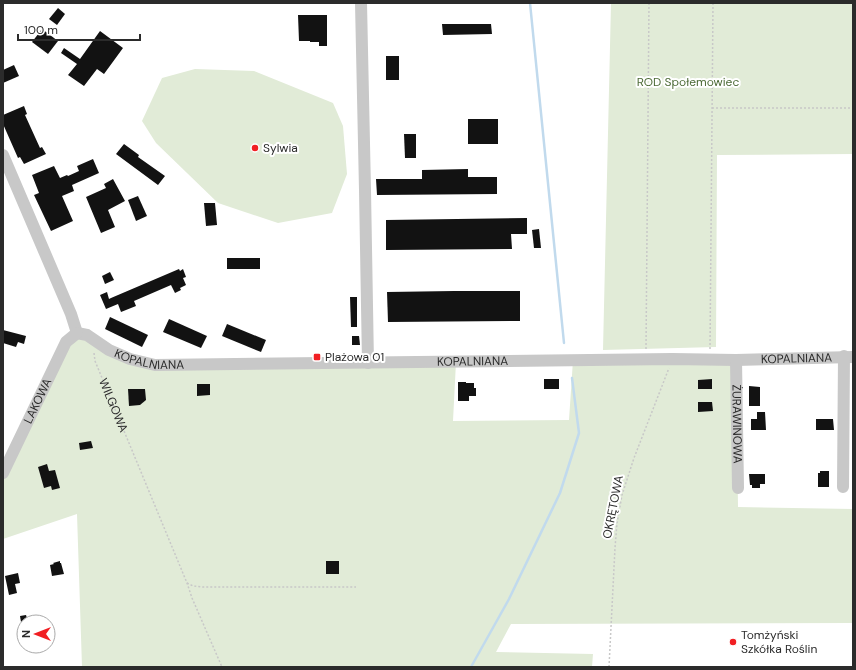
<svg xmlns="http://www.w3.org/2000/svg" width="856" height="670" font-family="'DM Sans',sans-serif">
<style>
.green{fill:#e1ebd7}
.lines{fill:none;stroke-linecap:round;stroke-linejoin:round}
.stream{stroke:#c1daed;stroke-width:2.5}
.building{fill:#121212}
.path{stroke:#c8c8c8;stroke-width:1.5;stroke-dasharray:2 2;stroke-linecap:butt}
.minor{stroke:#c8c8c8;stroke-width:12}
.poi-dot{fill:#f11f23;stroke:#fff;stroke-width:1.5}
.labels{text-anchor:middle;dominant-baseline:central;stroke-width:4;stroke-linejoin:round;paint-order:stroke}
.park-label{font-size:12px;fill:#4c6a36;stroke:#fff}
.poi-label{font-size:12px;fill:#2b2b2b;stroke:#fff;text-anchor:start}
.street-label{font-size:12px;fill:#2b2b2b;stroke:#fff}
</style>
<rect width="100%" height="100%" fill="#fff"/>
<!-- green -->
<g class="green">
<polygon points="611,3 853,3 853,154 717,155 716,347 603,350"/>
<polygon points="195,69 254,71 333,103 343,126 347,174 332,213 278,223 218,203 156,143 142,121 162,78"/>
<polygon points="77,333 130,359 456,362 453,421 569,420 573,360 736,360 738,507 853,509 853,623 511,624 496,652 593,654 592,667 82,667 77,514 3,539 3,474"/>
</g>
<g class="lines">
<!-- stream -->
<g class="stream">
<polyline points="530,3 564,343"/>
<polyline points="471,667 509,599 560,493 579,433 572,378"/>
</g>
</g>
<!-- building -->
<g class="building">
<polygon points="58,8 65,14 57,25 49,19"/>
<polygon points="298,15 327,15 327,46 319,46 319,42 310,42 310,41 299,41"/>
<polygon points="442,24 491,24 492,34 443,35"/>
<polygon points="42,29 58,41 48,54 32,42"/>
<polygon points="100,31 123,48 104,74 97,69 84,86 68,75 77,64 61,53 64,48 80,59"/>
<rect x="386" y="56" width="13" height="24"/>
<polygon points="14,65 19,76 3,83 3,70"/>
<polygon points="24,106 27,114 25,115 40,148 42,147 46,154 24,164 20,157 18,158 3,124 3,115"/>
<rect x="468" y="119" width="30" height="25"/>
<polygon points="404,134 416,134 416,158 405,158"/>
<polygon points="124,144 139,155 138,157 165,176 158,185 116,154"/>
<polygon points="93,159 99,173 72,185 74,191 62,196 73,221 51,231 34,195 39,193 32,175 54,166 60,178 67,175 68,176 79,171 77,166"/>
<polygon points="468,169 468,177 497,177 497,194 377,195 376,179 422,179 422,170"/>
<polygon points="113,179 125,201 108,210 115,227 101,233 86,197 106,188 104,184"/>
<polygon points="138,196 147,216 136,221 128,200"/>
<polygon points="204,203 215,203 217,225 206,226"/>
<polygon points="527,218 527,234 511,234 512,249 386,250 386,220"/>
<polygon points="539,229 541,248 534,248 532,230"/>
<rect x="227" y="258" width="33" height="11"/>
<polygon points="179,269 180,271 183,269 186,277 183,278 186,285 180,288 181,290 175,293 171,285 134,301 136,306 121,312 118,304 106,309 100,295 107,292 109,299 111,298"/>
<polygon points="110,272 114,280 105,284 102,276"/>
<polygon points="454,291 520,291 520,321 388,322 387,292"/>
<polygon points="350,297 357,297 357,327 351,327"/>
<polygon points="110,317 148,335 142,347 105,329"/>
<polygon points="169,319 207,336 201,348 163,332"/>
<polygon points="227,324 266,340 261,352 222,336"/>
<polygon points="3,330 26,336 24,344 18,342 16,347 3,343"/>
<polygon points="352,336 359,336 360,345 352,345"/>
<rect x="544" y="379" width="15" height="10"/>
<polygon points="712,379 712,389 698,389 698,380"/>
<polygon points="458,382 466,382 466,383 474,383 474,388 476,388 476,396 469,396 469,401 458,401"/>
<polygon points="197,384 210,384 210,395 197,396"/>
<polygon points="749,386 760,387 760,406 749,406"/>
<polygon points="128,389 145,389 146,400 140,405 129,406"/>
<polygon points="698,402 712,402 713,411 698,412"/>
<polygon points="757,412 765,412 766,430 751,430 751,419 757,419"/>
<polygon points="816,419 833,419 834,430 816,430"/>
<polygon points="91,441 93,448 80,450 79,443"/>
<polygon points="47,464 49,471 55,470 60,488 52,490 51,486 44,488 38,467"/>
<polygon points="820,471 829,471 829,487 818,487 818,473 820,473"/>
<polygon points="749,474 765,474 765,484 760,484 760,488 752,488 752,485 750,485"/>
<polygon points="60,561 60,563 61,563 64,574 52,576 50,565 54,564 53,563"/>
<rect x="326" y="561" width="13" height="13"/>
<polygon points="18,573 20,583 15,584 17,593 9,595 5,576"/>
<polygon points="26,615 28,622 21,622 20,616"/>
</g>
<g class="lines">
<!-- path -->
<g class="path">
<polyline points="712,108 853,108"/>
<polyline points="646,349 649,3"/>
<polyline points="710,349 713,3"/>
<path id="s1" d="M94,353L95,361L187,583L192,598L222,667"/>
<polyline points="187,583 193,586 203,587 356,587"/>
<polyline points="609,667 615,548 617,523 622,495 634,458 669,368"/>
</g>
<!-- minor -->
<g class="minor">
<polyline points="361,3 365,190 368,363"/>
<polyline points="3,155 71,314 77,333"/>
<path id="s2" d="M77,333L87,335L109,350L130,359L155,365L672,359L736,360L853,357"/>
<path id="s3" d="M736,360L738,488"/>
<path id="s4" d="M3,473L66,342L77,333"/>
<polyline points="843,487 844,356"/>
</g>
</g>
<!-- markers -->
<g class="poi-dot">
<circle cx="255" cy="148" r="4"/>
<rect x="313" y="353" width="8" height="8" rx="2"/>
<circle cx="733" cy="642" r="4"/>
</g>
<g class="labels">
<!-- park labels -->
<g class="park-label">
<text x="688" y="82">ROD Społemowiec</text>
</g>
<!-- poi labels -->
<g class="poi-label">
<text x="263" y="148">Sylwia</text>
<text x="325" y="357">Plażowa 01</text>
<text x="741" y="635">Tomżyński<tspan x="741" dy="14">Szkółka Roślin</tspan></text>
</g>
<!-- street labels -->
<g class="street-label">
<text stroke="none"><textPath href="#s2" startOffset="79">KOPALNIANA</textPath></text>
<text stroke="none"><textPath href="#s2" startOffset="727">KOPALNIANA</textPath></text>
<text stroke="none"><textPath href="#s2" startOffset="403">KOPALNIANA</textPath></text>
<text stroke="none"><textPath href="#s4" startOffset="80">LAKOWA</textPath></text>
<text stroke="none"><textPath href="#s1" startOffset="56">WILGOWA</textPath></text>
<text stroke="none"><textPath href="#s3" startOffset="64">ŻURAWINOWA</textPath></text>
<text transform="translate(613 507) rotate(-79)">OKRĘTOWA</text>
</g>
</g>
<!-- border -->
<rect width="856" height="670" fill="none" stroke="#2b2b2b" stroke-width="8"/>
<!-- north arrow -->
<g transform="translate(36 634) rotate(270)"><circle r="19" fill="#ffffff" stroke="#aaaaaa"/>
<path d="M0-3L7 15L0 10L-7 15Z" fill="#f11f23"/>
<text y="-6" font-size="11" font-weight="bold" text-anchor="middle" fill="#2b2b2b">N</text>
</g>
<!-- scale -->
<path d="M18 34v6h122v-6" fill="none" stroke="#2b2b2b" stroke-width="2"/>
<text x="24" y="34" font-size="12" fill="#2b2b2b" stroke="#ffffff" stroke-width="3" paint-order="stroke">100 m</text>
</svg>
